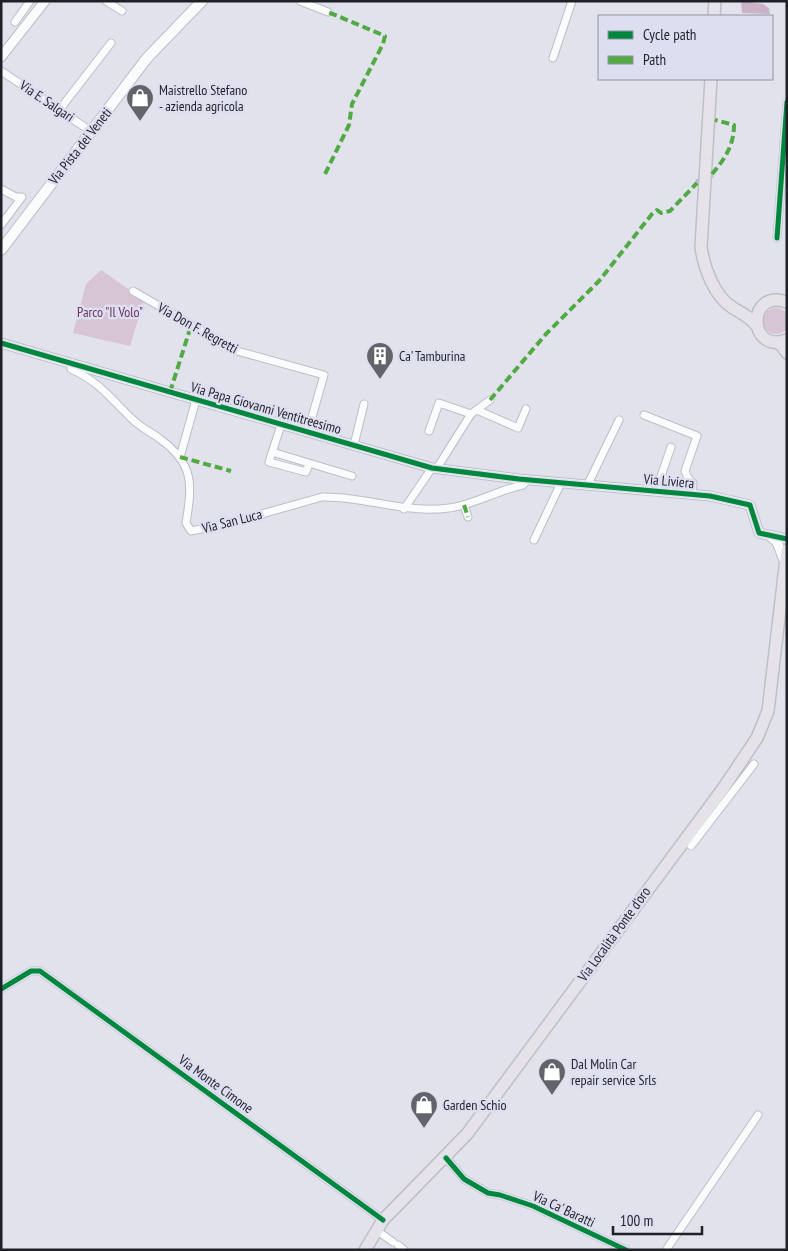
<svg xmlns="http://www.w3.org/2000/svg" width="788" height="1251" font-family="'PT Sans Narrow',sans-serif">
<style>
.green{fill:#d7c4d5}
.forest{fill:#ccb2c8}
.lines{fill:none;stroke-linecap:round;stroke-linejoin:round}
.minor-tunnel{stroke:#babbc4;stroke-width:7;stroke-dasharray:7 3.5;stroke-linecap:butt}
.minor-casing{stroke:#bdbec6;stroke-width:9}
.tertiary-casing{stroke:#bdbec6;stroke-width:11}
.secondary-casing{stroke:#bdbec6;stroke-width:12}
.primary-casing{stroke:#bfc0c4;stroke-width:14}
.minor{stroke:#fafbfc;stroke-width:7}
.tertiary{stroke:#fafbfc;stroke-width:9}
.secondary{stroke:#fafbfc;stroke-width:10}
.primary{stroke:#e5e3e9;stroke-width:11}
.quiet{stroke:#52aa44;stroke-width:4;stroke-dasharray:8 4;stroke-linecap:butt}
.cycleway-casing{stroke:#dddff0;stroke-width:8}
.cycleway{stroke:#00873e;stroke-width:5}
.labels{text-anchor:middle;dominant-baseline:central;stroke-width:5;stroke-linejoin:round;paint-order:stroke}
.poi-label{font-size:14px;fill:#1f2026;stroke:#dddff0;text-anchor:start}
.street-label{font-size:14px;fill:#1f2026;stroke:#dddff0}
.park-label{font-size:14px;fill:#70345d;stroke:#dddff0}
</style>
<rect width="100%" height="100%" fill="#e1e2ec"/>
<!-- green -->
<g class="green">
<polygon points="101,270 144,300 130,346 73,333 86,284"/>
<circle cx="776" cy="321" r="13"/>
</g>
<!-- forest -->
<polygon class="forest" points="741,1 763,4 769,8 770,14 742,13"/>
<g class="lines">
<!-- minor-tunnel -->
<polyline class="minor-tunnel" points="697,183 712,174"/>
<defs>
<g id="minor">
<polyline points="106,1 122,11"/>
<polyline points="300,1 328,12"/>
<polyline points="15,22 30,1"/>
<polyline points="553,58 572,1"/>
<polyline points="1,71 92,132"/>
<polyline points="60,109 111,43"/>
<polyline points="1,189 16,197 22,197 1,225"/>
<polyline points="777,238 787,102"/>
<polyline points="133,291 237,351 324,375 308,431"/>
<path d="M71,364V369C101,383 110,398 132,419C140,427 151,432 160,439C195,464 192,486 186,523L191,531L226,524L322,497C365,496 405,514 449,508C473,505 498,490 523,485L527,480"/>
<polyline points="477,410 518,428 526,409"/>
<polyline points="644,415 697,436 685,471 688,478 693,483 692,494"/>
<polyline points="281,425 269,462 306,472 309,464"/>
<polyline points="429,431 439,403 471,414"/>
<polyline points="354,445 364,404"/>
<polyline points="272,452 352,476"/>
<polyline points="180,457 196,400"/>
<polyline points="437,468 471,414 490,400"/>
<polyline points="587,486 619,420"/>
<polyline points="656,491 671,447"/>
<polyline points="464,505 468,517"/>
<polyline points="404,509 432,468"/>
<polyline points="534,540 561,483"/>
<polyline points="691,846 754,764"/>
<polyline points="1,989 31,971 40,971 383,1220"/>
<polyline points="446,1158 464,1179 488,1193 500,1195 533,1206 626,1250"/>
<polyline points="376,1230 393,1242"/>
<polyline points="398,1245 404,1250"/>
<polyline points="666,1250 758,1115"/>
</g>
<g id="tertiary">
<polyline points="1,57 45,1"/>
<polyline points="1,343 432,468 519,479 710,496 750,505 759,533 787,539"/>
<polyline points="771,537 777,542 784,560"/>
</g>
<polyline id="secondary" points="1,250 147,58 202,1"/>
<g id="primary">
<polyline points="714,16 715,1"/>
<path d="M711,79L701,247C704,268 714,296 733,308C743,314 750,317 757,326"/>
<path d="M787,302C746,288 748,355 787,340"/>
<polyline points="776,342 782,346 787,353"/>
<polyline points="365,1250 383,1220 467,1134 722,790 757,738 768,711 787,550"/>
</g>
</defs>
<!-- minor casing -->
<use href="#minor" class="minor-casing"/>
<!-- tertiary casing -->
<use href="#tertiary" class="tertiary-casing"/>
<!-- secondary casing -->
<use href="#secondary" class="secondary-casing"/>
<!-- primary casing -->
<use href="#primary" class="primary-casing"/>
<!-- minor -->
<use href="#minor" class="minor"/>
<!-- tertiary -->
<use href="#tertiary" class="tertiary"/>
<!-- secondary -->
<use href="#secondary" class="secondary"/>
<!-- primary -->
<use href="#primary" class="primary"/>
<!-- quiet -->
<g class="quiet">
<polyline points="325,174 349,125 352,104 383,44 385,36 328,12"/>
<path d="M712,174C725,159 734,145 734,125L715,120"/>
<polyline points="170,392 191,326"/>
<polyline points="490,400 546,334 599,281 652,214 657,210 661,213 670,211 697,183"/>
<polyline points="180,457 231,471"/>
<polyline points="464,505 468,517"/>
</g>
<defs>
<g id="cycleway">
<polyline points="777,238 787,102"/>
<polyline points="1,343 432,468 519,479 710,496 750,505 759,533 787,539"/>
<polyline points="1,989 31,971 40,971 383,1220"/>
<polyline points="446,1158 464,1179 488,1193 500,1195 533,1206 626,1250"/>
</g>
</defs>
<!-- cycleway casing -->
<use href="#cycleway" class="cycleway-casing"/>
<!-- cycleway -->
<use href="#cycleway" class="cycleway"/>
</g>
<!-- icons -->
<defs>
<symbol id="shop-pin" viewBox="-11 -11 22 30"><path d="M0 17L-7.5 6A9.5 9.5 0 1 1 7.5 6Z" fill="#63646b" stroke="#dddff0"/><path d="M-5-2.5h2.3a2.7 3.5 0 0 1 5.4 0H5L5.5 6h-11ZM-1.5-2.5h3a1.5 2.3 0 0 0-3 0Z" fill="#fff"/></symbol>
<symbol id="building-pin" viewBox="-11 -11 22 30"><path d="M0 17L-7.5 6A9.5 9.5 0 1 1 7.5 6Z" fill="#63646b" stroke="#dddff0"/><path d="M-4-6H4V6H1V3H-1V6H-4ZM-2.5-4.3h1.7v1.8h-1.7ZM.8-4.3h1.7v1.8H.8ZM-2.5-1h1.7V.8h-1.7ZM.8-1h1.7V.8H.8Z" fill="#fff"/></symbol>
</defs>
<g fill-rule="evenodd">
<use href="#shop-pin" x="124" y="82" width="32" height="43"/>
<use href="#building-pin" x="364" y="340" width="32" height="43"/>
<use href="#shop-pin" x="536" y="1056" width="32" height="43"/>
<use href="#shop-pin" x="408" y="1089" width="32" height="43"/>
</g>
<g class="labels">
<!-- poi labels -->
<g class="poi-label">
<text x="159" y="90">Maistrello Stefano<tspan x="159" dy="16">- azienda agricola</tspan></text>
<text x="399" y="356">Ca' Tamburina</text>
<text x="571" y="1064">Dal Molin Car<tspan x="571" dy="16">repair service Srls</tspan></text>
<text x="443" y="1105">Garden Schio</text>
</g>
<!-- street labels -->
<g class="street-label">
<text transform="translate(47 101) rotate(34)">Via E. Salgari</text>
<text transform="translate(80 146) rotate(-52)">Via Pista dei Veneti</text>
<text transform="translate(198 328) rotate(29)">Via Don F. Regretti</text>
<text transform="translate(266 408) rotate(16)">Via Papa Giovanni Ventitreesimo</text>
<text transform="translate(669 481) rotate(5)">Via Liviera</text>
<text transform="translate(232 521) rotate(-14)">Via San Luca</text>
<text transform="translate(614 934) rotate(-54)">Via Località Ponte d'oro</text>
<text transform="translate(216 1084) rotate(36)">Via Monte Cimone</text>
<text transform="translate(564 1209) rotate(25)">Via Ca' Baratti</text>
</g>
<!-- park labels -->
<g class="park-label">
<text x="110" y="312">Parco "Il Volo"</text>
</g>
</g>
<!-- border -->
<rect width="788" height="1251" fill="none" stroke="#1f2026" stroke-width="5"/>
<!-- legend -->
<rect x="598" y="15" width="175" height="65" fill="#dddff0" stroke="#91939f"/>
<rect x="608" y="31" width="25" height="8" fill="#00873e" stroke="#91939f"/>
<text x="643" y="40" font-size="15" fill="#1f2026">Cycle path</text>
<rect x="608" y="56" width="25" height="8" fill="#52aa44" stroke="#91939f"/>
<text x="643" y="65" font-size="15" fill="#1f2026">Path</text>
<!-- scale -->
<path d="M613 1226v8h89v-8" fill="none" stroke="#1f2026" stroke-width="2.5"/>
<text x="620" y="1226" font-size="15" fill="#1f2026" stroke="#dddff0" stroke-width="4" paint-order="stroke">100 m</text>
</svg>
